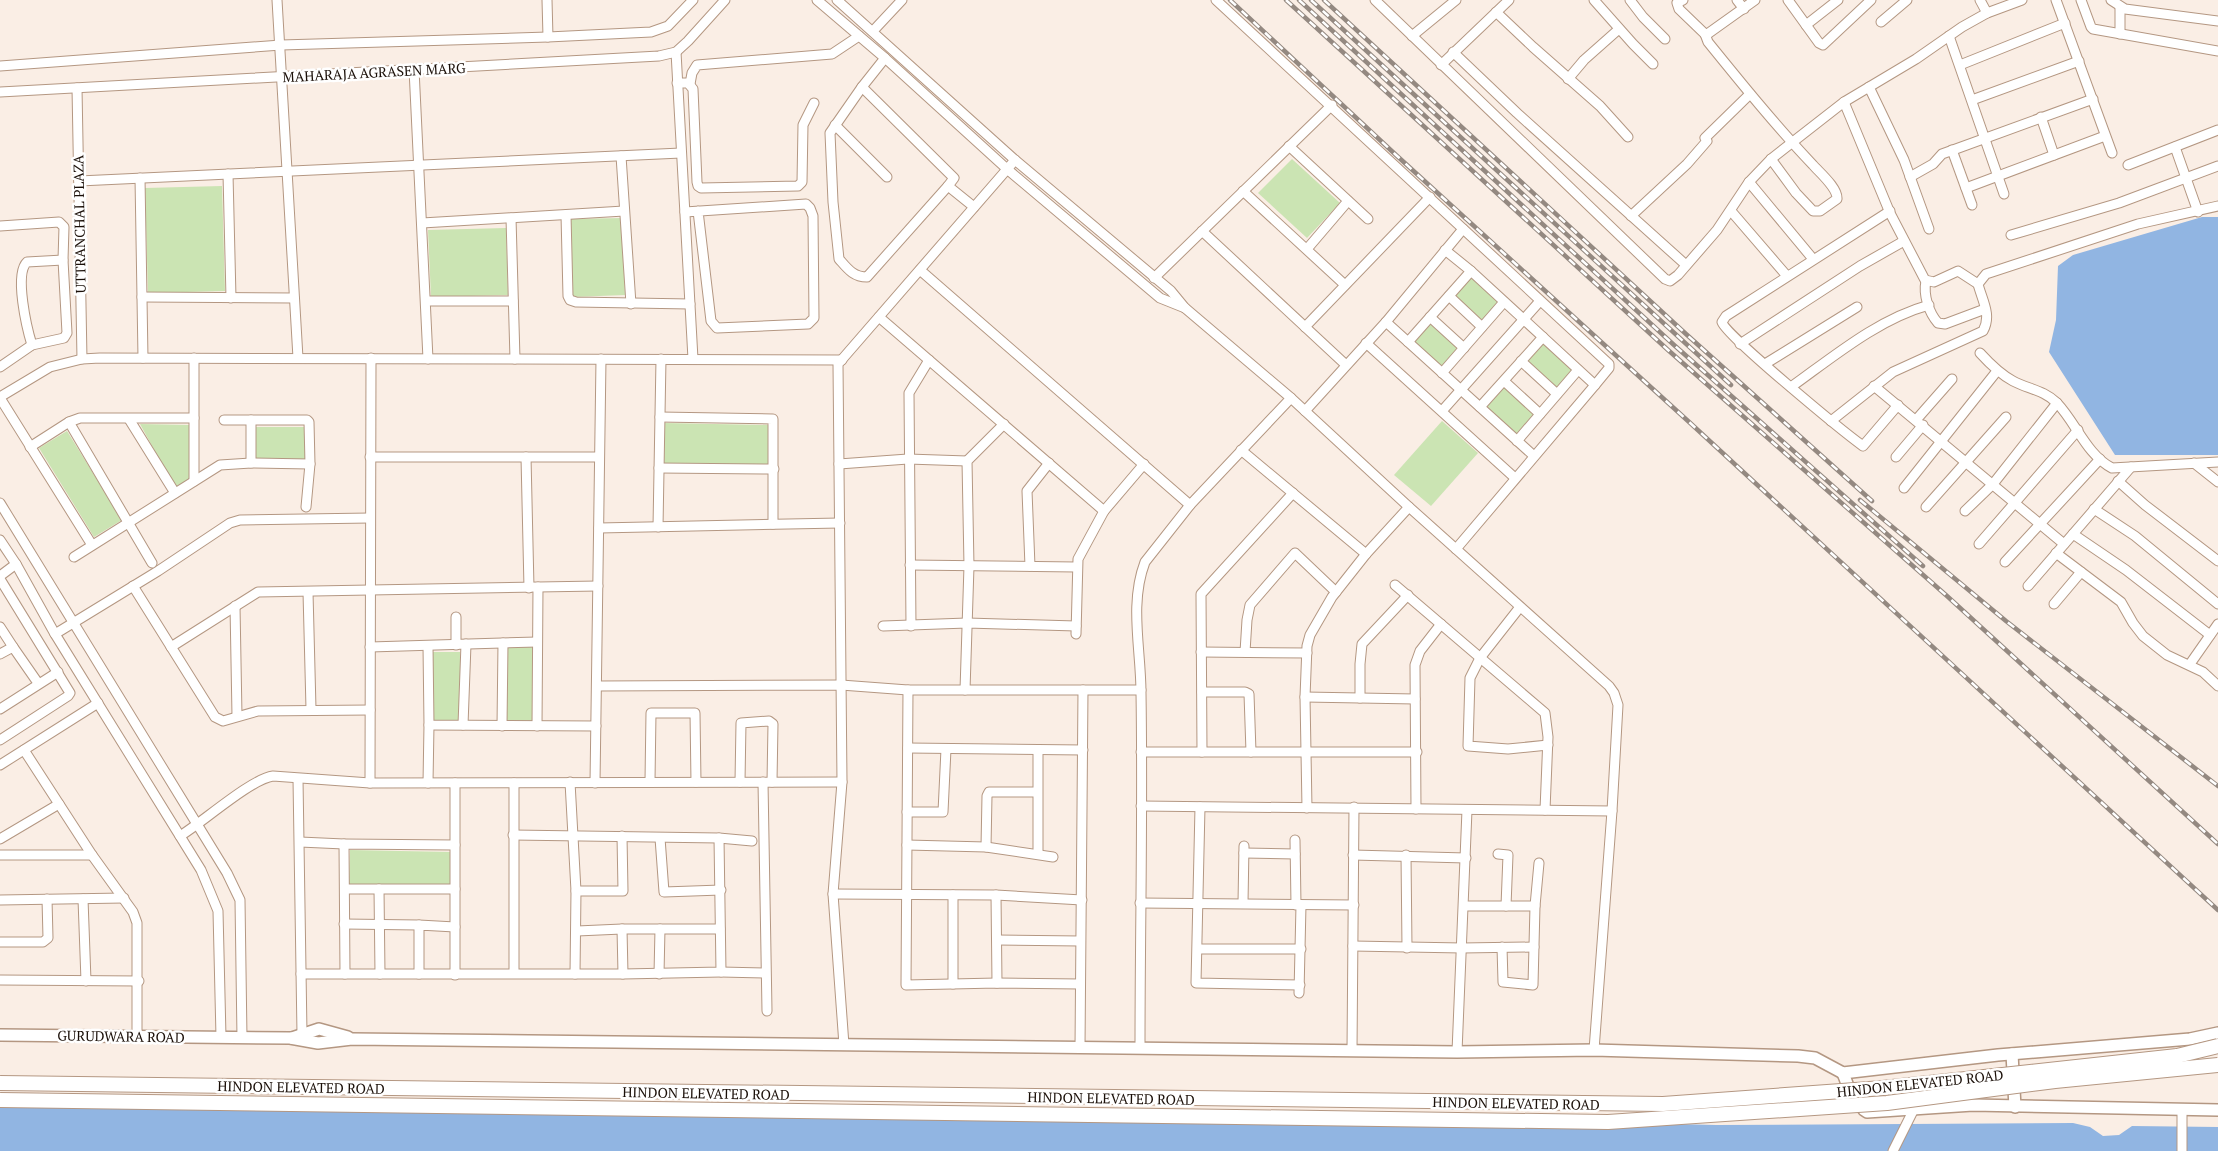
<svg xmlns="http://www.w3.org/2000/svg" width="2218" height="1151" font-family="'PT Serif',serif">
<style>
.green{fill:#cbe4b3}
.water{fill:#91b5e2}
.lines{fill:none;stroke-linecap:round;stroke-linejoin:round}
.minor-casing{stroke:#b49782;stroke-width:11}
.major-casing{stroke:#b49782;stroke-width:14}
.minor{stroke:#fff;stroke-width:9}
.major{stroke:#fff;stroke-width:11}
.rail-casing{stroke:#948981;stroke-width:4.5}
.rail{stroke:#fff;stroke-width:2.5;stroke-dasharray:8;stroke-linecap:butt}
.highway-bridge-casing{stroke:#b49782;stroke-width:16;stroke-linecap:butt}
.highway-bridge{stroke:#fff;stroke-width:14}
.labels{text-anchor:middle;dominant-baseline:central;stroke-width:5;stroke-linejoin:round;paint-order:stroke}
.street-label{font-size:14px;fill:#1a0f08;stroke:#fff}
</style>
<rect width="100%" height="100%" fill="#faeee5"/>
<!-- green -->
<g class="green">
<polygon points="1292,159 1340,203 1307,238 1258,193"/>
<polygon points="222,186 225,291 148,293 145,188"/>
<polygon points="622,218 625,295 573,297 570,219"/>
<polygon points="506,228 508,295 431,297 428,230"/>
<polygon points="1470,276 1500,303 1482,322 1453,295"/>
<polygon points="1430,321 1460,348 1442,368 1412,341"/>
<polygon points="1544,343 1574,370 1556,390 1526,363"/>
<polygon points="1504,387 1534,414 1516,434 1486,407"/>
<polygon points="1442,421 1478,453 1431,506 1394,475"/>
<polygon points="665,423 769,425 769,465 664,464"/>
<polygon points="140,424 190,425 192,478 175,488"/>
<rect x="256" y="427" width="50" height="32"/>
<polygon points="67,431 122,520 94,537 39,448"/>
<polygon points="506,647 534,647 533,722 506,722"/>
<polygon points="433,652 460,652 460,722 432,721"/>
<polygon points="350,850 451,852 450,885 349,884"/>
</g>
<!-- water -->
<g class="water">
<polygon points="2202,217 2218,217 2218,455 2115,455 2049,352 2056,320 2058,266 2073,255"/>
<polygon points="0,1102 1113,1110 1716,1125 2073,1123 2090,1127 2103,1136 2119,1135 2132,1126 2218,1127 2218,1151 0,1151"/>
</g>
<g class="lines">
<defs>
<g id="minor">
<polyline points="277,0 298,358"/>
<polyline points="547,0 548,37"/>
<polyline points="817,0 885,58 1007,169 1160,298 1185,308"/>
<polyline points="837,0 1015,160 1171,291 1185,308 1291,398 1409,507 1609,686 1614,693 1618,705 1612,811 1594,1050"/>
<polyline points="1216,0 1609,364 1609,368 1595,385 1456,549"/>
<polyline points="1375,0 1665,279 1670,281 1678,275 1717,230 1749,182 1771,159 1844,102 1916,59 1962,27 1987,13 2022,0"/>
<polyline points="1594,0 1633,44 1653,64"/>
<polyline points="1630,0 1643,17 1665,39"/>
<polyline points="1683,0 1677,3 1679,9 1706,35 1755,0"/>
<polyline points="1737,0 1744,9"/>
<polyline points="1788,0 1819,43 1823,45 1871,0"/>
<polyline points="1980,0 1987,13"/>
<polyline points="2056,0 2112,153"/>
<polyline points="2081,0 2091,27 2093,29 2218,51"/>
<polyline points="2111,0 2125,9 2218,21"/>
<polyline points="1496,12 1533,47 1600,106 1628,137"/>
<polyline points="1881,22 1907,0"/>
<polyline points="1806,25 1838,0"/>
<polyline points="873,31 902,0"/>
<path d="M1705,34L1708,42C1742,84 1776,126 1813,165C1820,173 1838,188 1837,199L1820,211H1813L1796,193L1771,159"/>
<polyline points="2120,34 2120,7"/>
<polyline points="1412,36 1456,0"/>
<polyline points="1949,36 2004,194"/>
<polyline points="676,52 693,359"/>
<polyline points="1453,52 1517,113 1686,265"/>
<polyline points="885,58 862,87 954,178 948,186 974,207"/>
<polyline points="1441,65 1509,0"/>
<polyline points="1960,65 2065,23"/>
<polyline points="0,66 281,45 548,37 651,32 668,26 693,0"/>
<polyline points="414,69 428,359"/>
<polyline points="1568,79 1584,60 1619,29"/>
<polyline points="677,83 688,83 693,89 697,182 698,186 701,188 798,186 802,182 803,125 814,103"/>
<polyline points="690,84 692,73 697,65 832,54 859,36"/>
<path d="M862,87L830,133L833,202L839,259C847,268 853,277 867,277L948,186"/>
<polyline points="1869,87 1904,160 1929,229"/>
<polyline points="77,88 82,359"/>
<polyline points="0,92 659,56 676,52 688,41 725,0"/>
<polyline points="1972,100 2079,61"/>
<polyline points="1844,102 1890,213 1925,280 1934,282 1958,271 1978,284"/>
<polyline points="2041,117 2054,155"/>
<polyline points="835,125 887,177"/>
<polyline points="1289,146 1368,219"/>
<polyline points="2175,147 2198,212"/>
<polyline points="1952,150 1972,205"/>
<polyline points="621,156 631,304"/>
<polyline points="2128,165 2218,130"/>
<polyline points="228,174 231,298"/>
<polyline points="1910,177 1933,164 1942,154 2093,99"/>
<polyline points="140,178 143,358"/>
<polyline points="79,181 681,153"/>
<polyline points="1749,182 1813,259"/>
<polyline points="1966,188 2105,136"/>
<polyline points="1243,191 1345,285"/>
<polyline points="1731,211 1787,276"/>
<path d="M1890,211L1726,316L1722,322C1724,334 1845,433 1863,446L1898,405"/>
<polyline points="685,212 806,204 810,208 813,216 814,318 808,324 717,328 711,321 698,211"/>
<polyline points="566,215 568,296 570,300 576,302 690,304"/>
<polyline points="1631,216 1687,164 1707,141 1705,138 1750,94"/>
<polyline points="511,218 515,359"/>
<polyline points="422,223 624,211"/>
<polyline points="0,226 59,222 64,227 63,260 67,333 64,338 32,345 0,367"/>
<polyline points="1202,231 1346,365"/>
<polyline points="2011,235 2119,203 2218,166"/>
<polyline points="1307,249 1348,201"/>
<polyline points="1445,250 1471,271 1595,385"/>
<polyline points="920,270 1190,505"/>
<polyline points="1154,278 1332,105"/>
<path d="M1926,281C1923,295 1929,313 1938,323L1945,324L1985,309"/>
<polyline points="1449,296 1482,327"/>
<polyline points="142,297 294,298"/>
<polyline points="426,301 513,301"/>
<polyline points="879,317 1104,511"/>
<polyline points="1430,317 1464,348"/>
<polyline points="1386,322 1534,456"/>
<polyline points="1305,327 1430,197"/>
<polyline points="1408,342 1471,271"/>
<polyline points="1366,343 1515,478"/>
<polyline points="1740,344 1860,266 1904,241"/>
<path d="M32,345C27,329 14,274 27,262L63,260"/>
<path d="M1980,353C1990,364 2000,374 2013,381C2028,389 2044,390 2057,403C2076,423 2087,455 2112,468L2218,462"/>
<polyline points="194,358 194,481"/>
<polyline points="1521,361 1557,394"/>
<polyline points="1765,364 1857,307"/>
<polyline points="1442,373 1504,302"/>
<polyline points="1504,381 1540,414"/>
<polyline points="1874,386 2064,544"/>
<path d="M1791,387C1833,357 1878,319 1929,305"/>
<polyline points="0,397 50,367 82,359 100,358 842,360"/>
<polyline points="0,398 92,545"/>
<polyline points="1480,407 1543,337"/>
<polyline points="1305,411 1386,322 1463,229"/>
<polyline points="1442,411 1540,301"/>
<polyline points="660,417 773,419 773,524"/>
<polyline points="129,419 175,493"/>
<polyline points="224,420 307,420 309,422 310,464 306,507"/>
<polyline points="1916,420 1952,379"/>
<path d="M1831,421L1893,372L1983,331C1992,315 1982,300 1978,284L1986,274L2138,224L2218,206"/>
<polyline points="69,422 152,563"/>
<polyline points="1517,441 1578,370"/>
<polyline points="30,447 69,422 80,418 194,418"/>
<polyline points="1241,450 1366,554"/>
<polyline points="370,457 599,457"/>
<polyline points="526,457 529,588"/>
<polyline points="1896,457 1923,425"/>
<polyline points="251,463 251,420"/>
<polyline points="2194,463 2218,482"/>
<polyline points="839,464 908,459 967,461"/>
<polyline points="659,468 774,469"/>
<polyline points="2118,481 2145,505 2218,561"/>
<polyline points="1904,488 1997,371"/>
<polyline points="0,503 227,873 240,900 242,1038"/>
<polyline points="1926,507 2006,417"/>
<polyline points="2094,509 2135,536 2218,604"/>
<polyline points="1965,511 1993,484 2057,403"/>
<polyline points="658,527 661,359"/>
<polyline points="599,528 840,523"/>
<polyline points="2073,534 2126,570 2210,635"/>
<polyline points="0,540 16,564 55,634 201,870 218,911 221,1037"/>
<polyline points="1979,544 2078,430"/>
<polyline points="2056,553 2121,602 2133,623 2143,636 2167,655 2203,672 2218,686"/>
<polyline points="74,557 220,465 251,463 310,464"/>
<polyline points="2005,562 2100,459"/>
<polyline points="910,565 1076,567"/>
<polyline points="1030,566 1027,491 1049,463"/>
<polyline points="0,576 16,564"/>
<polyline points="0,579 70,693 68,696 0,740"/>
<polyline points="1395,585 1545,713 1548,737 1545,810"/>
<polyline points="133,586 215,717 223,721 258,711 370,710"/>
<polyline points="2028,586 2131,467"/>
<polyline points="308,592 311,709"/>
<polyline points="2054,604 2081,572"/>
<polyline points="235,606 237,716"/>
<polyline points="1520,607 1480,658 1470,678 1468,746 1508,749 1548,745"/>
<polyline points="456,617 456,645"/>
<polyline points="883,626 967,623 1076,626"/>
<polyline points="911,626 909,393 929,360"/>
<polyline points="0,627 13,647"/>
<polyline points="55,634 158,571 230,523 240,520 370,518"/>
<polyline points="1076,634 1078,559 1104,511 1144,464"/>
<polyline points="428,646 429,725 596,726"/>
<polyline points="171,647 258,592 598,586"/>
<polyline points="370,647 537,642"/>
<polyline points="1201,652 1307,653"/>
<polyline points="1245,652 1247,620 1250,605 1295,553 1336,592"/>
<polyline points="0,654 13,647 38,683"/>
<polyline points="2190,664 2218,624"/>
<polyline points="597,686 841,685 908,690 1141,690"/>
<polyline points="908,690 906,985 997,983 1080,984"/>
<polyline points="965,690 969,566 967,461 1004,424"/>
<polyline points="1202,692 1245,692 1249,694 1251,752"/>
<polyline points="1305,697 1415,699"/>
<polyline points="1360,698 1360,664 1362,644 1408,595"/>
<polyline points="0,709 58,672"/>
<polyline points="463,725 466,644"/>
<polyline points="502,726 503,643"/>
<polyline points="537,726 538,587"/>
<polyline points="908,748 1083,750"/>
<polyline points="24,750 92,855 133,912 137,923 137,1036"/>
<polyline points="1038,750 1038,853"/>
<polyline points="1141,752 1417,752"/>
<polyline points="1202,752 1201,594 1293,493"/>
<polyline points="0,765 98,703"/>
<polyline points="298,779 302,1034"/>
<polyline points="650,781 651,713 695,713 696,782"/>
<polyline points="570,782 576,891 575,974"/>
<polyline points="740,782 741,723 769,721 773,724 772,782"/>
<polyline points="763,782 767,1011"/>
<polyline points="370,783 371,358"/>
<polyline points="428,783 429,725"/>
<polyline points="455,783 455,975"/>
<polyline points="514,783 514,973"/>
<polyline points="595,783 601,359"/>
<polyline points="1141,806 1612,811"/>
<polyline points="1200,807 1196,983 1300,985"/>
<polyline points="1307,808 1305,697 1307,646 1310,635 1332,597 1366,554 1409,507"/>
<polyline points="1416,809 1415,665 1420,651 1441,624"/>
<polyline points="907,812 943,812 946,749"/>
<polyline points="513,835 719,838 752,841"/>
<path d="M180,836C203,822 251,779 273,776L370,783L842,782"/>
<polyline points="660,838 664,892 721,890"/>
<polyline points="0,839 59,804"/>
<polyline points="1295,840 1296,905"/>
<polyline points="300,842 344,844"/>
<polyline points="907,845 986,847 1053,857"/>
<polyline points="986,847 987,796 989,792 1037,792"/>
<polyline points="1244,853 1295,854"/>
<polyline points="1498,854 1508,855 1506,906"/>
<polyline points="0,855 92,855"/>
<polyline points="1353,855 1466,858"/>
<polyline points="1406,855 1407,948"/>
<polyline points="345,889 455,889"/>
<polyline points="379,889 380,974"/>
<polyline points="576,891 623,891 622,836"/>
<polyline points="833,894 996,895 1082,900"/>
<polyline points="996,895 997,983"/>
<polyline points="83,899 86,981"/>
<polyline points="0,900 124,898"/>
<polyline points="1140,903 1354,905"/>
<polyline points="1243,903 1244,846"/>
<polyline points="1464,906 1535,906"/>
<polyline points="344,924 419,925"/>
<polyline points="622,929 660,929"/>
<polyline points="577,931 622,929 623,974"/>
<polyline points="997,940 1080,941"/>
<polyline points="0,942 43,942 48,938 47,899"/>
<polyline points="1353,946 1462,948 1534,947"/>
<polyline points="1502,947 1503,982 1533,985 1535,906 1539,863"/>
<polyline points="1199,949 1301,949"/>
<polyline points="721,972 765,973"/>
<polyline points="301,974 623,974 721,972 719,838"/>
<polyline points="345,974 344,844 455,845"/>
<polyline points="419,974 419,925 455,927"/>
<polyline points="659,974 660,929 720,929"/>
<polyline points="0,980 139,981"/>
<polyline points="953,984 953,895"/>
<polyline points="1299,993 1301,905"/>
<polyline points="844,1045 833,894 842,782 838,364 1015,160"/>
<polyline points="1080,1048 1083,690"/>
<path d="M1140,1048C1140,930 1143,811 1141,693C1141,649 1129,604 1145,562L1190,505L1291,398"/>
<polyline points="1352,1051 1354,807"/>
<polyline points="1457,1052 1467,810"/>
<polyline points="2182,1110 2182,1151"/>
<polyline points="1893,1151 1915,1107"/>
</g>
<g id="major">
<polyline points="0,1035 290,1038 318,1043 352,1039 1457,1052 1594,1050 1798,1056 1815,1058 1843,1073 1998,1055 2190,1039 2218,1033"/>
<polyline points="292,1038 319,1029 348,1037"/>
<polyline points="2012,1054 2015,1107"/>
<polyline points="1843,1073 1849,1089 1864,1110 1867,1112 1973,1105 2218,1110"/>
</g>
</defs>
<!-- minor casing -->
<use href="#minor" class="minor-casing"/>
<!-- major casing -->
<use href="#major" class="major-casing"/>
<!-- minor -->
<use href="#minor" class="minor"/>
<!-- major -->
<use href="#major" class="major"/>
<defs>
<g id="rail">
<polyline points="1230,0 1396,155 1688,421 2218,910"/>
<polyline points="1286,0 1668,350 1947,596 2218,844"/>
<polyline points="1299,0 1674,345 1923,566"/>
<polyline points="1311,0 1731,385"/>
<polyline points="1324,0 1686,334 1872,501"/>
<polyline points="1860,500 2006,621 2218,786"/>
</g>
</defs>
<!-- rail casing -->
<use href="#rail" class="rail-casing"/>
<!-- rail -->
<use href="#rail" class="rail"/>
<defs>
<g id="highway-bridge">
<polyline points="0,1083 1663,1104 1883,1088 2177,1056 2218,1046"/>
<polyline points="0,1100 1608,1122 1887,1103 2055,1081 2218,1065"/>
</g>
</defs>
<!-- highway-bridge casing -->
<use href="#highway-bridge" class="highway-bridge-casing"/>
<!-- highway-bridge -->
<use href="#highway-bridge" class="highway-bridge"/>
</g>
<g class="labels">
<!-- street labels -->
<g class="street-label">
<text transform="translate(374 72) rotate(-3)">MAHARAJA AGRASEN MARG</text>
<text transform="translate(79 224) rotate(-91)">UTTRANCHAL PLAZA</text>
<text transform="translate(121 1036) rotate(1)">GURUDWARA ROAD</text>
<text transform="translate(1920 1083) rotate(-6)">HINDON ELEVATED ROAD</text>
<text transform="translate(301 1087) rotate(1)">HINDON ELEVATED ROAD</text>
<text transform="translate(706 1093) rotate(1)">HINDON ELEVATED ROAD</text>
<text transform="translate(1111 1098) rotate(1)">HINDON ELEVATED ROAD</text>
<text transform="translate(1516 1103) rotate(1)">HINDON ELEVATED ROAD</text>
</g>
</g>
</svg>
